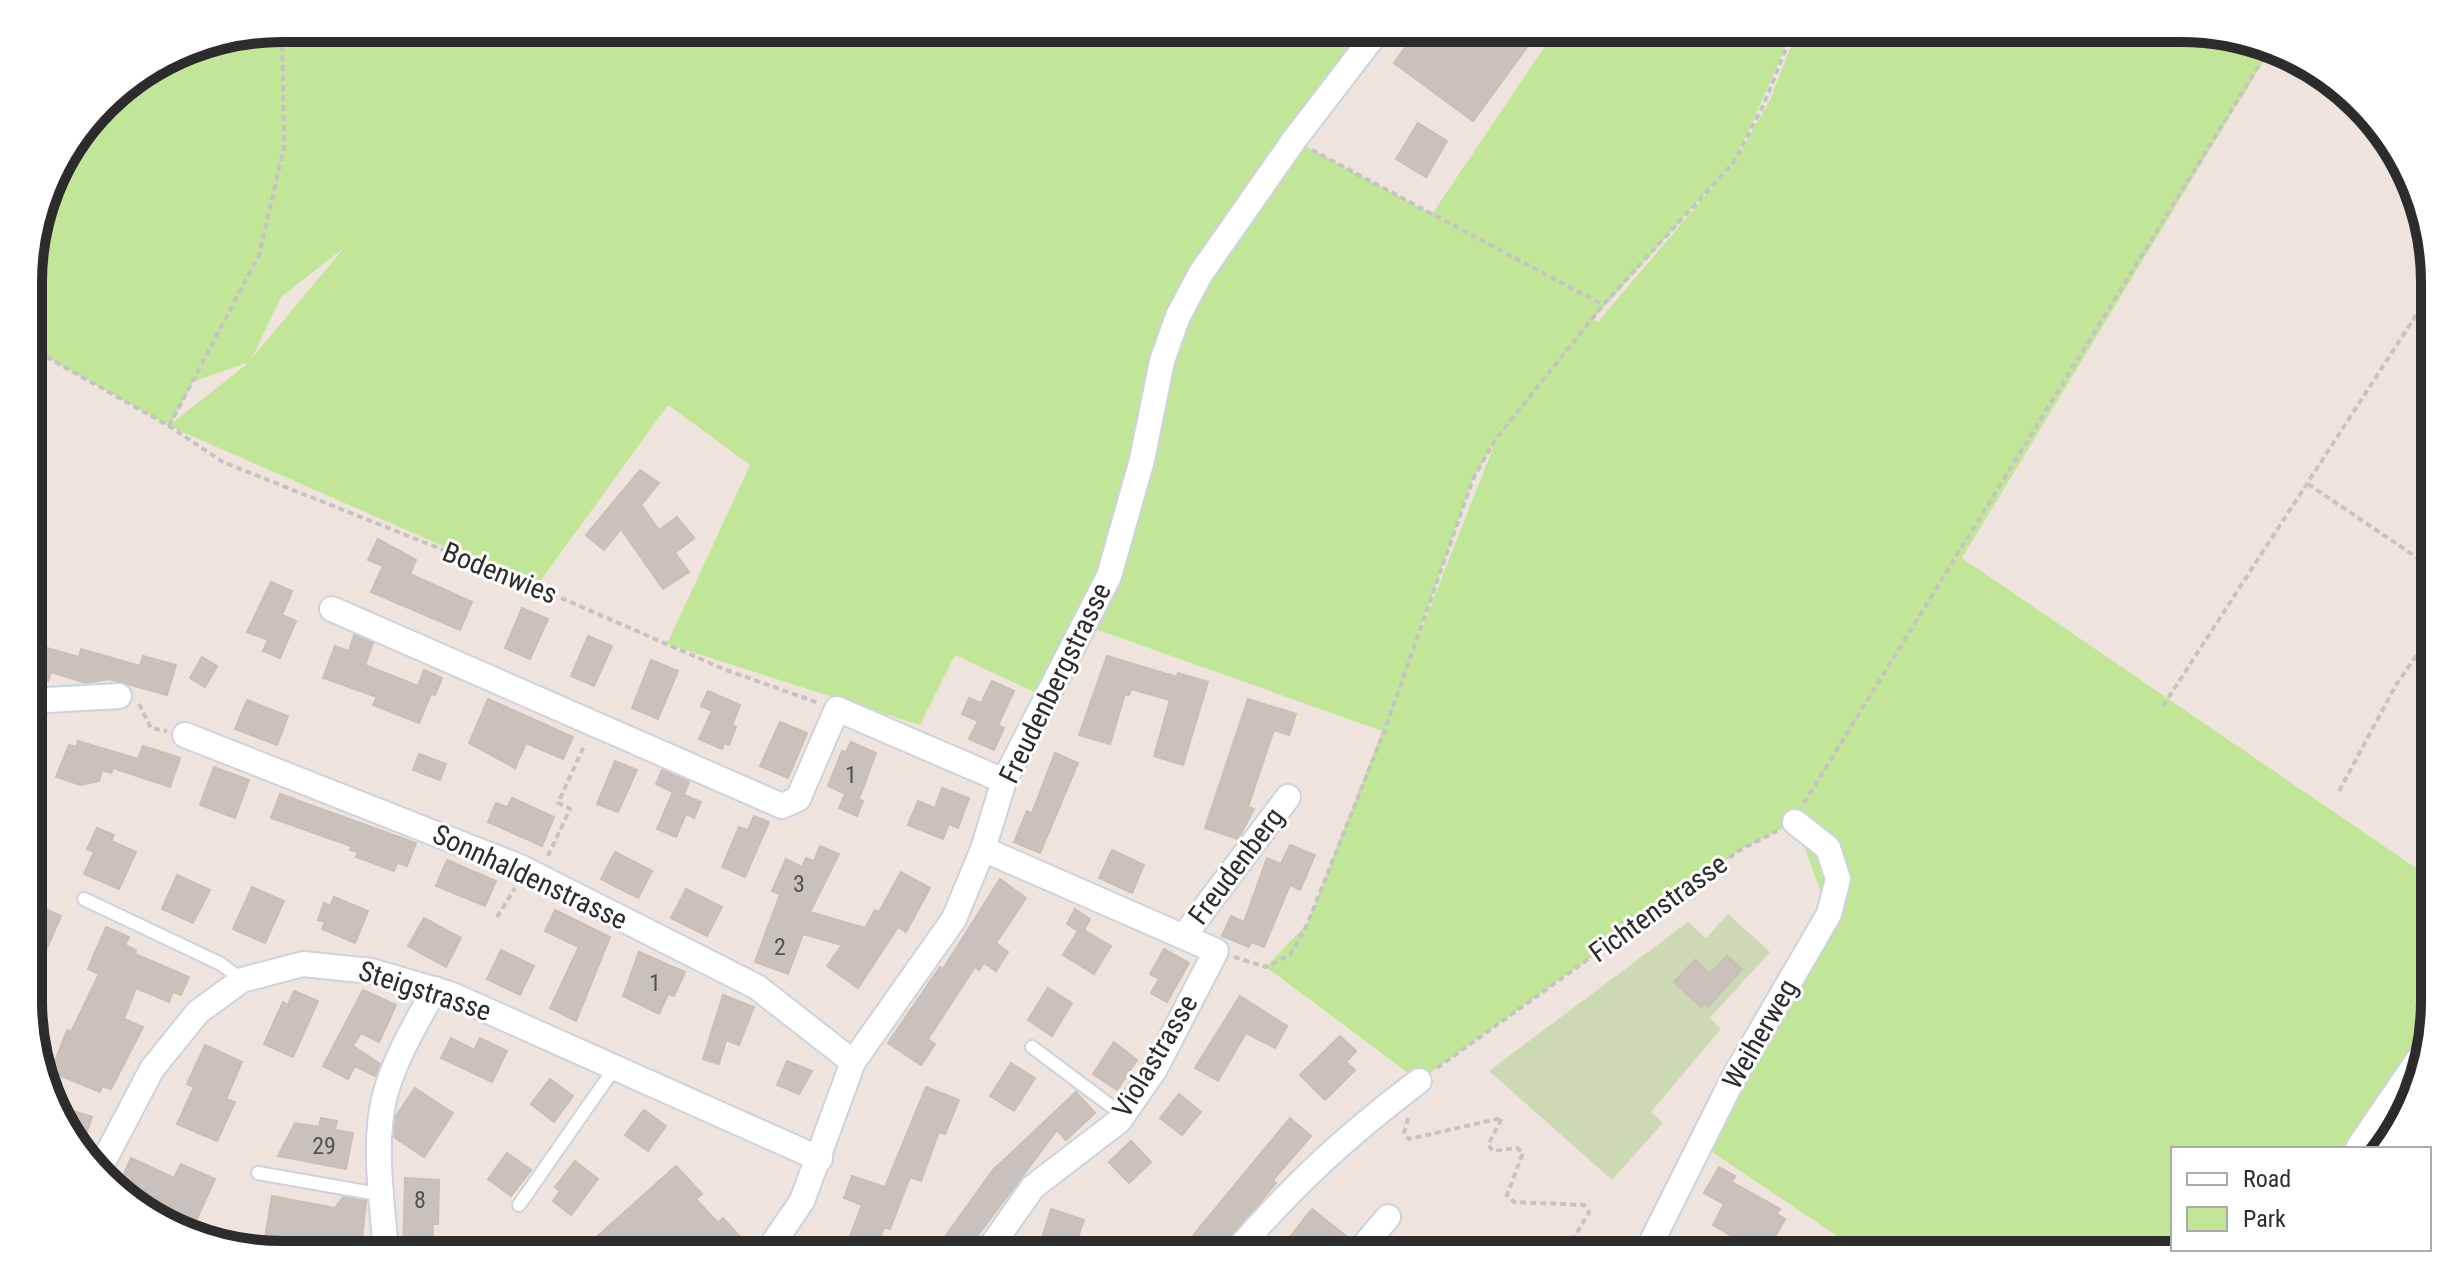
<svg xmlns="http://www.w3.org/2000/svg" width="2463" height="1283" font-family="'Roboto Condensed',sans-serif">
<style>
.green{fill:#c2e698;fill-rule:evenodd}
.cemetery{fill:#cdd9b4}
.building{fill:#c9c2bc;stroke:#cabfb7;stroke-width:2}
.lines{fill:none;stroke-linecap:round;stroke-linejoin:round}
.service-casing{stroke:#ccd3de;stroke-width:16}
.minor-casing{stroke:#ccd3de;stroke-width:28}
.tertiary-casing{stroke:#ccd3de;stroke-width:34}
.path{stroke:#c4c4c4;stroke-width:4;stroke-dasharray:6 4;stroke-linecap:butt}
.service{stroke:#fff;stroke-width:12}
.minor{stroke:#fff;stroke-width:24}
.tertiary{stroke:#fff;stroke-width:30}
.labels{text-anchor:middle;dominant-baseline:central;stroke-width:6;stroke-linejoin:round;paint-order:stroke}
.number-label{font-size:24px;fill:#535250}
.street-label{font-size:28px;fill:#2c2c2c;stroke:#fff}
.rim{fill:none;stroke:#2c2c2c;stroke-width:10}
</style>
<rect width="100%" height="100%" fill="#eee4dd"/>
<!-- green -->
<path class="green" d="M282,28H1380L1294,140L1432,214L1557,28H1794L1737,157L1770,100L1798,28H2181L2271,49L1962,558L2435,881V1002L2421,1061L2361,1149H2173V1249H2214L2197,1254L1865,1255L1699,1143L1829,914L1795,822L1740,850L1419,1081L1266,967L1307,924L1382,731L1087,626L1045,697L955,655L920,725L667,644L750,465L668,405L536,587L169,426L50,359H29V265L54,170L114,91L185,47ZM1731,165L1598,322L1593,319ZM344,248L252,358L281,297ZM246,363L247,364L171,424L193,382ZM1492,447L1493,448L1414,648L1473,479Z"/>
<!-- cemetery -->
<polygon class="cemetery" points="1728,914 1770,952 1710,1018 1721,1029 1651,1112 1663,1123 1612,1180 1489,1071 1688,922 1706,938"/>
<!-- building -->
<g class="building">
<polygon points="1419,28 1541,28 1473,121 1394,63"/>
<polygon points="1418,123 1447,141 1426,177 1396,159"/>
<polygon points="640,470 659,483 641,505 659,530 677,517 694,538 675,553 689,572 663,589 621,529 604,550 586,535"/>
<polygon points="378,539 416,560 410,574 472,602 460,630 371,592 383,566 368,560"/>
<polygon points="271,582 292,591 282,615 296,621 280,658 263,651 268,640 247,632"/>
<polygon points="522,608 548,619 530,659 505,648"/>
<polygon points="354,635 373,643 365,665 418,686 424,670 442,678 435,695 431,694 419,723 373,705 377,697 323,678 335,646 349,651"/>
<polygon points="588,636 612,646 594,686 571,676"/>
<polygon points="29,643 79,657 81,649 140,666 143,656 176,665 167,695 109,679 86,683 51,672 48,681 29,675"/>
<polygon points="1107,656 1177,677 1178,673 1208,682 1183,765 1154,756 1170,700 1131,689 1129,695 1125,694 1110,744 1079,735"/>
<polygon points="202,657 217,666 205,687 190,678"/>
<polygon points="651,660 678,671 658,719 632,708"/>
<polygon points="992,681 1014,691 998,725 1004,728 994,750 969,739 978,721 962,714 969,698 981,703"/>
<polygon points="708,691 740,705 732,725 736,727 729,745 724,743 722,749 699,739 712,711 701,706"/>
<polygon points="488,699 573,737 563,759 526,743 515,768 469,743"/>
<polygon points="1248,699 1296,714 1289,735 1274,730 1248,807 1254,809 1238,839 1205,828"/>
<polygon points="247,700 288,716 277,745 235,729"/>
<polygon points="780,722 807,733 788,778 760,766"/>
<polygon points="78,741 138,759 143,746 180,758 170,787 113,768 111,773 102,770 99,781 81,785 56,777 69,745 76,747"/>
<polygon points="851,742 876,753 859,799 863,801 857,816 839,808 845,794 857,799 828,786 842,751 846,752"/>
<polygon points="1055,753 1078,763 1040,853 1014,842 1027,811 1032,813"/>
<polygon points="419,754 446,764 440,780 413,770"/>
<polygon points="615,761 637,770 618,812 597,804"/>
<polygon points="214,767 249,780 235,818 200,805"/>
<polygon points="662,770 689,782 684,795 701,802 694,818 686,814 676,837 657,829 673,792 656,784"/>
<polygon points="942,788 969,798 958,828 949,824 943,839 908,825 918,801 935,808"/>
<polygon points="280,794 416,843 407,866 397,863 394,871 356,857 358,852 350,850 351,846 271,818"/>
<polygon points="512,798 554,817 542,846 488,822 496,803 507,807"/>
<polygon points="754,816 769,822 745,877 722,867 739,827 748,830"/>
<polygon points="97,828 114,835 111,841 136,852 119,889 84,874 94,852 87,849"/>
<polygon points="1290,845 1315,855 1300,890 1290,885 1264,947 1251,942 1249,947 1222,936 1231,916 1244,922 1267,858 1281,864"/>
<polygon points="820,846 839,854 810,912 865,928 875,910 879,912 901,872 930,888 906,932 898,927 858,988 827,966 842,945 803,934 788,974 755,962 780,894 772,891 786,859 802,867 806,858 814,861"/>
<polygon points="1112,850 1144,865 1132,893 1099,878"/>
<polygon points="615,852 652,871 638,898 601,879"/>
<polygon points="447,860 496,881 485,906 436,886"/>
<polygon points="177,875 210,890 193,923 162,909"/>
<polygon points="1000,879 1026,898 996,943 1008,952 996,971 984,963 979,970 975,967 928,1039 935,1044 921,1065 888,1043 940,967 943,969"/>
<polygon points="252,887 284,901 265,943 233,929"/>
<polygon points="686,889 722,907 707,936 671,918"/>
<polygon points="334,897 368,911 355,943 322,929 325,922 318,920 324,903 330,906"/>
<polygon points="30,902 61,916 46,950 30,943"/>
<polygon points="1075,909 1090,919 1084,930 1111,946 1094,974 1063,955 1078,931 1067,924"/>
<polygon points="555,910 610,937 576,1021 550,1008 579,947 545,931"/>
<polygon points="424,918 461,938 446,967 408,946"/>
<polygon points="106,927 129,937 125,945 136,950 135,954 189,977 181,995 173,992 169,1002 136,988 124,1019 143,1027 111,1089 102,1086 100,1092 51,1072 67,1030 71,1032 99,974 88,969"/>
<polygon points="1164,949 1189,963 1167,1002 1151,993 1159,979 1150,974"/>
<polygon points="501,950 534,966 520,995 487,979"/>
<polygon points="639,952 685,972 674,996 668,994 659,1014 623,996"/>
<polygon points="1727,956 1742,969 1708,1007 1704,1004 1701,1007 1674,982 1695,960 1710,974"/>
<polygon points="1048,988 1072,1003 1052,1036 1028,1020"/>
<polygon points="363,990 396,1005 379,1042 361,1033 353,1046 380,1064 375,1076 355,1066 348,1079 323,1066"/>
<polygon points="294,991 318,1001 293,1057 264,1044 283,1002 288,1005"/>
<polygon points="723,995 754,1007 739,1045 726,1040 719,1064 703,1059"/>
<polygon points="1240,996 1287,1026 1275,1048 1246,1033 1218,1081 1195,1068"/>
<polygon points="1340,1036 1356,1051 1346,1062 1355,1070 1325,1100 1300,1075"/>
<polygon points="451,1038 474,1050 480,1038 507,1051 492,1082 441,1058"/>
<polygon points="1114,1042 1137,1060 1117,1090 1093,1074"/>
<polygon points="205,1045 242,1062 226,1099 235,1102 217,1141 177,1124 194,1087 187,1084"/>
<polygon points="787,1061 812,1071 799,1094 777,1085"/>
<polygon points="1011,1063 1035,1078 1014,1111 990,1096"/>
<polygon points="550,1079 573,1096 554,1122 531,1104"/>
<polygon points="926,1087 959,1100 945,1134 939,1132 921,1181 910,1177 890,1229 884,1227 874,1255 843,1255 862,1205 844,1198 852,1176 885,1187"/>
<polygon points="415,1088 453,1113 424,1157 394,1137 396,1116"/>
<polygon points="1076,1092 1095,1113 1066,1140 1057,1130 963,1255 932,1255 993,1170"/>
<polygon points="1179,1094 1201,1112 1182,1135 1160,1118"/>
<polygon points="57,1106 92,1117 83,1143 70,1139"/>
<polygon points="644,1110 666,1126 648,1151 625,1135"/>
<polygon points="321,1118 337,1121 335,1130 353,1133 346,1169 278,1156 295,1123 319,1127"/>
<polygon points="1290,1118 1311,1136 1273,1180 1276,1183 1262,1200 1214,1255 1177,1255"/>
<polygon points="1131,1141 1151,1162 1129,1183 1109,1162"/>
<polygon points="507,1153 531,1170 511,1196 488,1179"/>
<polygon points="131,1158 174,1178 181,1164 215,1179 190,1234 164,1224 169,1214 160,1210 163,1202 120,1183"/>
<polygon points="575,1161 598,1179 571,1215 553,1201 560,1191 555,1187"/>
<polygon points="676,1166 702,1194 696,1199 718,1223 723,1218 742,1239 724,1255 602,1255 591,1242"/>
<polygon points="1719,1167 1735,1176 1732,1182 1780,1209 1777,1214 1785,1219 1765,1255 1713,1225 1724,1204 1704,1193"/>
<polygon points="405,1178 439,1180 438,1224 433,1224 432,1255 403,1255"/>
<polygon points="272,1196 335,1208 343,1197 366,1201 361,1249 304,1239 301,1255 263,1250"/>
<polygon points="1051,1209 1084,1220 1072,1255 1038,1251"/>
<polygon points="1312,1209 1347,1237 1333,1255 1294,1255 1283,1246"/>
</g>
<g class="lines">
<defs>
<g id="service">
<polyline points="84,899 221,964 242,980"/>
<polyline points="1032,1047 1123,1115"/>
<polyline points="258,1173 383,1195"/>
<polyline points="519,1205 616,1066"/>
</g>
<g id="minor">
<polyline points="332,609 782,806 798,799 837,709 1004,781"/>
<polyline points="30,701 119,696"/>
<polyline points="185,735 520,867 757,987 853,1062"/>
<polyline points="983,849 1216,951 1155,1069 1119,1121 1033,1187 985,1255"/>
<polyline points="1184,936 1288,797"/>
<polyline points="100,1168 152,1069 198,1012 242,980 303,964 371,971 450,994 820,1159"/>
<path d="M386,1255C383,1204 372,1145 385,1095C395,1058 416,1023 435,989"/>
<polyline points="765,1255 802,1201 853,1062 954,919 983,849 1004,781 1109,576 1142,460 1162,361 1178,316 1201,273 1294,140 1380,28"/>
<path d="M1233,1255C1293,1185 1345,1137 1419,1081"/>
<polyline points="1356,1255 1388,1217"/>
<polyline points="1645,1255 1733,1079 1829,914 1838,879 1828,848 1795,822"/>
</g>
<polyline id="tertiary" points="2361,1149 2421,1061"/>
</defs>
<!-- service casing -->
<use href="#service" class="service-casing"/>
<!-- minor casing -->
<use href="#minor" class="minor-casing"/>
<!-- tertiary casing -->
<use href="#tertiary" class="tertiary-casing"/>
<!-- path -->
<g class="path">
<polyline points="1312,150 1603,305"/>
<polyline points="29,347 169,426 223,462 536,587 726,670 819,703"/>
<polyline points="169,426 259,255 284,147 282,28"/>
<polyline points="2308,484 2434,569"/>
<polyline points="139,704 151,728 167,731"/>
<polyline points="2163,706 2433,289"/>
<polyline points="2339,791 2396,685 2434,630"/>
<polyline points="1804,803 2269,49"/>
<polyline points="548,856 570,809 558,803 585,744"/>
<polyline points="497,917 515,888"/>
<polyline points="1234,957 1266,967 1290,955 1307,925 1384,732 1473,479 1495,440 1603,305 1734,162 1764,104 1794,28"/>
<polyline points="1437,1068 1740,850 1777,831"/>
<polyline points="1408,1118 1404,1133 1409,1139 1502,1118 1488,1145 1493,1151 1517,1148 1523,1153 1507,1195 1514,1202 1584,1205 1589,1212 1572,1241 1579,1249 1627,1240"/>
</g>
<!-- service -->
<use href="#service" class="service"/>
<!-- minor -->
<use href="#minor" class="minor"/>
<!-- tertiary -->
<use href="#tertiary" class="tertiary"/>
</g>
<g class="labels">
<!-- number labels -->
<g class="number-label">
<text x="851" y="775">1</text>
<text x="799" y="884">3</text>
<text x="780" y="947">2</text>
<text x="655" y="983">1</text>
<text x="324" y="1146">29</text>
<text x="420" y="1200">8</text>
</g>
<!-- street labels -->
<g class="street-label">
<text transform="translate(500 573) rotate(22)">Bodenwies</text>
<text transform="translate(1055 683) rotate(-64)">Freudenbergstrasse</text>
<text transform="translate(1236 866) rotate(-53)">Freudenberg</text>
<text transform="translate(530 877) rotate(25)">Sonnhaldenstrasse</text>
<text transform="translate(1658 908) rotate(-36)">Fichtenstrasse</text>
<text transform="translate(425 991) rotate(18)">Steigstrasse</text>
<text transform="translate(1760 1034) rotate(-60)">Weiherweg</text>
<text transform="translate(1155 1056) rotate(-59)">Violastrasse</text>
</g>
</g>
<!-- crop -->
<path d="M0 0H2463V1283H0ZM282 42H2181A240 240 0 0 1 2421 282V1001A240 240 0 0 1 2181 1241H282A240 240 0 0 1 42 1001V282A240 240 0 0 1 282 42Z" fill="#fff" fill-rule="evenodd"/>
<path class="rim" d="M282 42H2181A240 240 0 0 1 2421 282V1001A240 240 0 0 1 2181 1241H282A240 240 0 0 1 42 1001V282A240 240 0 0 1 282 42Z"/>
<!-- legend -->
<rect x="2171" y="1147" width="260" height="104" fill="#ffffff" stroke="#ababab" stroke-width="2"/>
<rect x="2187" y="1173" width="40" height="12" fill="#ffffff" stroke="#ababab" stroke-width="2"/>
<text x="2243" y="1187" font-size="24" fill="#2c2c2c">Road</text>
<rect x="2187" y="1207" width="40" height="24" fill="#c2e698" stroke="#ababab" stroke-width="2"/>
<text x="2243" y="1227" font-size="24" fill="#2c2c2c">Park</text>
</svg>
